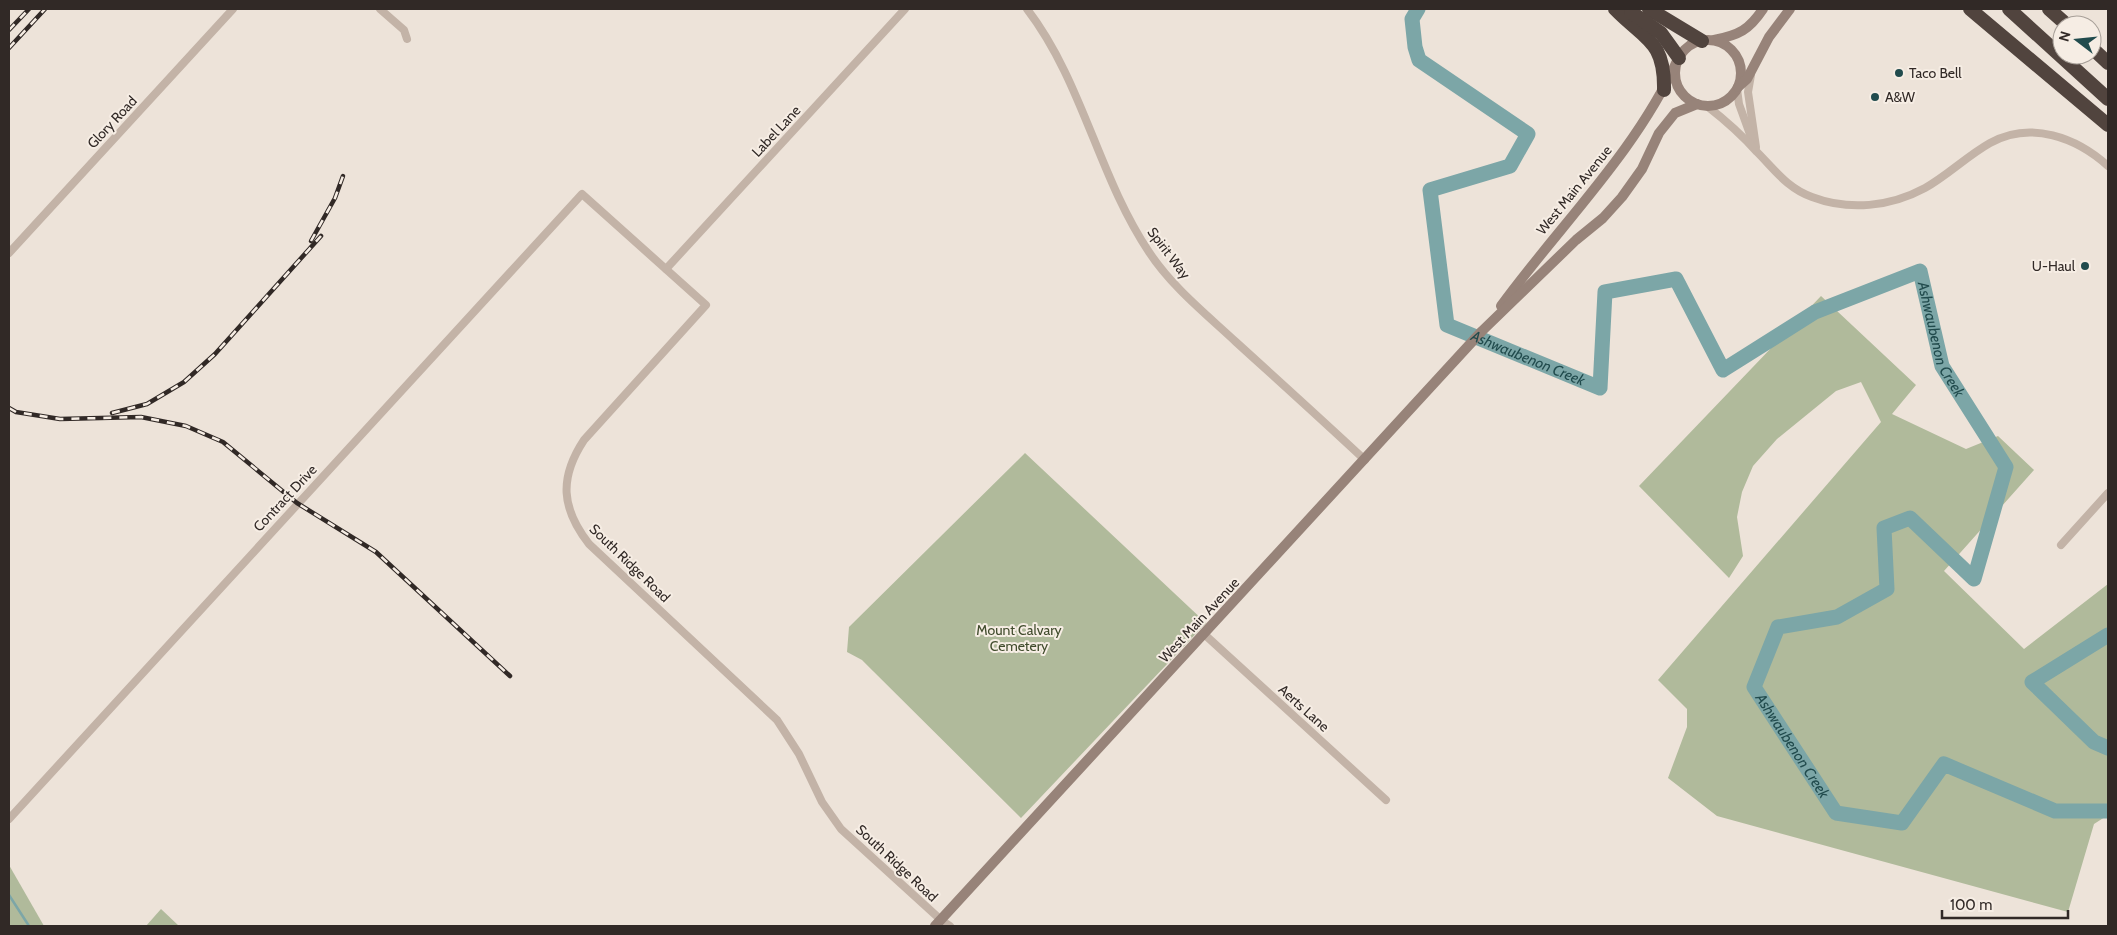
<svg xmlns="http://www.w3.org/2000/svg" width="2117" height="935" font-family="Cabin,sans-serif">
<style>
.green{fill:#b0ba9b}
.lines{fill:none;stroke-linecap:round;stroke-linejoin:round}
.stream{stroke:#7ca6a7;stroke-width:2.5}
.river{stroke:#7ca6a7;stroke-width:15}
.minor{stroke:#c3b3a7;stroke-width:8}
.secondary{stroke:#978379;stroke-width:10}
.motorway{stroke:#51443e;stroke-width:14}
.rail-casing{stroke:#312926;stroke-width:4.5}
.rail{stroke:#f6ede4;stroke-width:2.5;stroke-dasharray:8;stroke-linecap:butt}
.poi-dot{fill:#214b4d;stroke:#f6ede4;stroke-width:2}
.labels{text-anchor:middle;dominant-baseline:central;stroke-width:4;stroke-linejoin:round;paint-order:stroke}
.poi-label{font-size:14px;fill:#312926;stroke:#f6ede4;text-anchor:start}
.street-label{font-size:14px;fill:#312926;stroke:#f6ede4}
.park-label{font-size:14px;fill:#414c2d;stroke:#f6ede4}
.water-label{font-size:15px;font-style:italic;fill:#214b4d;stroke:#f6ede4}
</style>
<rect width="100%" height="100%" fill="#ede3d9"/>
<!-- green -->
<g class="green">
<polygon points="1821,296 1916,385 1892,414 1966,449 1998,436 2034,470 1944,571 2024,649 2108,584 2108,815 2094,824 2068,912 1717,816 1668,778 1687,727 1687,709 1658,680 1881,422 1861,382 1836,391 1777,439 1753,466 1742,492 1737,517 1743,556 1729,578 1639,486"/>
<polygon points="1025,453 1206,623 1021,818 873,671 862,660 847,652 849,627"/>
<polygon points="9,865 44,926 9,926"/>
<polygon points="161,909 179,926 146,926"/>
</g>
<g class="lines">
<!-- stream -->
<polyline class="stream" points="9,895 29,926"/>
<!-- river -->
<g class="river">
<path id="s1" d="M1418,9L1412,19L1415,47L1419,60L1528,134L1510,166L1430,190L1447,325L1600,388L1605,292L1676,279L1723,370L1815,312L1920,271L1942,366L2006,467L1974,579L1910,518L1884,528L1887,589L1837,617L1778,627L1754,687L1836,813L1902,823L1944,764L2055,811H2108"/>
<polyline points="2108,635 2032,682 2094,742 2108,748"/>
</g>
<!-- minor -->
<g class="minor">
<polyline points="380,9 404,30 407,39"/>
<path d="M1027,9C1083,82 1098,176 1149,252C1172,287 1206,314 1236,342C1279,381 1322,420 1365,460"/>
<polyline points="1751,75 1748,92 1756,147"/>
<polyline points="1737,89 1739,104 1752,140"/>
<path d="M1707,106C1725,120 1742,135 1757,152C1775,170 1787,188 1812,197C1849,211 1890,207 1925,188C1948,175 1967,156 1990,143C2031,120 2077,138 2108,166"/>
<polyline points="9,253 233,9"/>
<polyline points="666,269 905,9"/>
<polyline points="2061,545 2108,493"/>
<polyline points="1204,634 1386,800"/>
<path d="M9,819L582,194L706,305L584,440C559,478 561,508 589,544L777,720L799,754L822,802L841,829L941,920L950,926"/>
</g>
<!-- secondary -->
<g class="secondary">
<path d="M1714,40C1739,35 1749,30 1763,9"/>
<circle cx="1708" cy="73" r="33"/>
<polyline points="1738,87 1747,79 1769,37 1790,9"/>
<path d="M1501,306C1560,225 1635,153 1677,61"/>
<polyline points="935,926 1482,331 1576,240 1603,218 1622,197 1642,169 1659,133 1675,113 1697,104"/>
</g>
<!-- motorway -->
<g class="motorway">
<path d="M1615,9C1645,40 1665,40 1664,90"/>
<polyline points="1649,9 1702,41"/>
<polyline points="1970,9 2108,125"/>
<polyline points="2009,9 2108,99"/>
<polyline points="2049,9 2067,25"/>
<polyline points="1631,12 1661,33 1679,58"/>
<polyline points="2092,48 2108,63"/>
</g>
<defs>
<g id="rail">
<polyline points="9,30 29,9"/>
<polyline points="9,48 45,9"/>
<polyline points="311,241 335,198 343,176"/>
<polyline points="9,408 16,412 60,419 141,417 186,426 223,442 297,503 376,552 510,676"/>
<polyline points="112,413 147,404 184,382 215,354 321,236"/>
</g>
</defs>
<!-- rail casing -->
<use href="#rail" class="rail-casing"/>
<!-- rail -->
<use href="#rail" class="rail"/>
</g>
<!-- markers -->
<g class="poi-dot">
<circle cx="1899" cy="73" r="5"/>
<circle cx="1875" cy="97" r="5"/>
<circle cx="2085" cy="266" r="5"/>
</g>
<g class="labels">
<!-- poi labels -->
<g class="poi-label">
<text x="1909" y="73">Taco Bell</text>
<text x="1885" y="97">A&amp;W</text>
<text x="2075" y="266" text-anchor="end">U-Haul</text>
</g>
<!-- street labels -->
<g class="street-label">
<text transform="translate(112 122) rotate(-47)">Glory Road</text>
<text transform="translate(776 131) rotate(-47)">Label Lane</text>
<text transform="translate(1574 190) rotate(-51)">West Main Avenue</text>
<text transform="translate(1169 253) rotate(53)">Spirit Way</text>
<text transform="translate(285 498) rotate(-47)">Contract Drive</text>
<text transform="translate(630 563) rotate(44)">South Ridge Road</text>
<text transform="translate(1199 620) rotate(-47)">West Main Avenue</text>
<text transform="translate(1304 708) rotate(42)">Aerts Lane</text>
<text transform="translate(897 863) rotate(43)">South Ridge Road</text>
</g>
<!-- park labels -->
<g class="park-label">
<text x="1019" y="630">Mount Calvary<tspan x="1019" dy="16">Cemetery</tspan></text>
</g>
<!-- water labels -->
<g class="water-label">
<text stroke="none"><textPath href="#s1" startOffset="1171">Ashwaubenon Creek</textPath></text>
<text stroke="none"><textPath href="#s1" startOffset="529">Ashwaubenon Creek</textPath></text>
<text stroke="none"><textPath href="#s1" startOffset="1862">Ashwaubenon Creek</textPath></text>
</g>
</g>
<!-- border -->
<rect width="2117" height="935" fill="none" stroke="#312926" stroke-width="20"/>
<!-- north arrow -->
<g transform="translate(2077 40) rotate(286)"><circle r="24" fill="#f6ede4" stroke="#a79f98"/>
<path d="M0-4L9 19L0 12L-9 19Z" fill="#214b4d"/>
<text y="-8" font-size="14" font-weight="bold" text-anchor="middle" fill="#312926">N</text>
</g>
<!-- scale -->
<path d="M1942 910v8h126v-8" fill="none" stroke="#312926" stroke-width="2.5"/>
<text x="1950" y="910" font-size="15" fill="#312926" stroke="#f6ede4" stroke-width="4" paint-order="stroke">100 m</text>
</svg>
